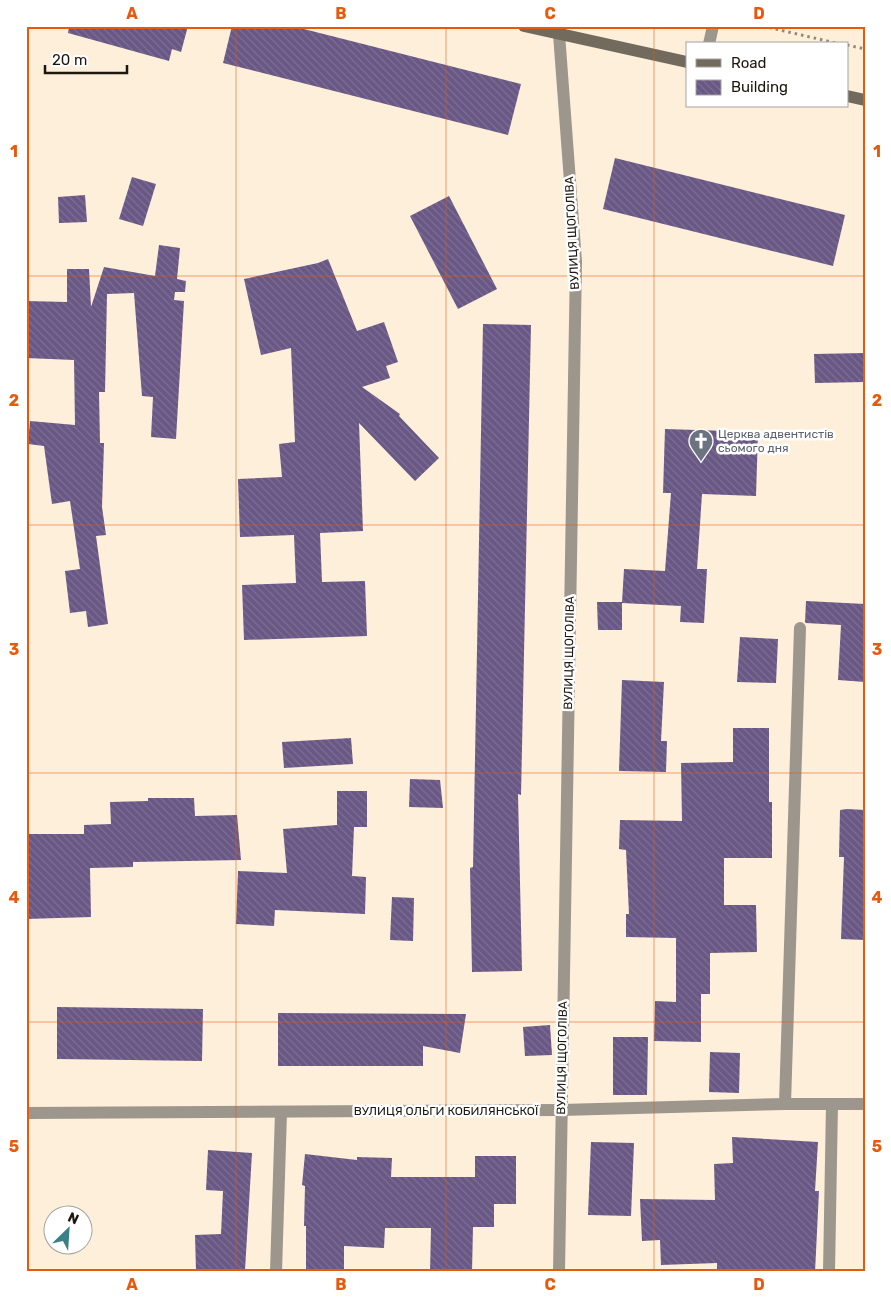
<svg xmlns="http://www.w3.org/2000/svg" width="891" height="1298" font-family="Rubik,sans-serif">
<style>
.building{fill:url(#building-back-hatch)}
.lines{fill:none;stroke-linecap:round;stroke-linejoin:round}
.path{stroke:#92897a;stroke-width:3;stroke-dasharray:2.5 4;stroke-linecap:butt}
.lane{stroke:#9c968d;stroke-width:12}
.street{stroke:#9c968d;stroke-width:12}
.secondary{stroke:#736a5e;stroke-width:12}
.grid{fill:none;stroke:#e8590c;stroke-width:1;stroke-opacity:0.55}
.labels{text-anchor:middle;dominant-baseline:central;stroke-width:5;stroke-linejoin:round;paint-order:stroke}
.street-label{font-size:12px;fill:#1c1810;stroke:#fff}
.worship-label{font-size:12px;fill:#5b616d;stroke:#fff;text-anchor:start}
.neatline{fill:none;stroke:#e8590c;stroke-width:2}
.grid-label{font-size:16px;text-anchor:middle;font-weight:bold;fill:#e8590c}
</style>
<defs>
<pattern id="building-back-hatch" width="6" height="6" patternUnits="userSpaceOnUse" patternTransform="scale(1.25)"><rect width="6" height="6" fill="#695785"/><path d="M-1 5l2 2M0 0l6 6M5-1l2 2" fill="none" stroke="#7e7092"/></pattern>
</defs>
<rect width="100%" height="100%" fill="#fdefda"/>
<!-- building -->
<g class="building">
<polygon points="69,26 188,26 181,52 172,49 169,61 68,33"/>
<polygon points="232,26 292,26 521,84 508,135 223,63"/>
<polygon points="615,158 845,215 833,266 603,209"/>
<polygon points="132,177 156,184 143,226 119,219"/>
<polygon points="85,195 87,222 59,223 58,197"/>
<polygon points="449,196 497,289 458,309 410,216"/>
<polygon points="159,245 180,248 177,279 186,281 185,292 175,292 174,300 184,301 176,439 151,437 153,397 142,396 134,293 107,294 105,392 99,392 100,443 104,443 102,507 106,535 96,536 108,624 88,627 86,611 70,613 65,571 80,569 70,501 52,504 44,446 28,444 30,421 75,425 74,360 26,358 26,301 67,302 67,269 89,269 91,307 104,267 155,276"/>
<polygon points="328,259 357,331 384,322 398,362 386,366 390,378 362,387 400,414 399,416 439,458 415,481 359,423 363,531 320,533 322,582 365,581 367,636 244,640 242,585 296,583 294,535 240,537 238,479 282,477 279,444 295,442 291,348 261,355 244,279 318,263"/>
<polygon points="483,324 531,325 521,795 518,794 522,971 472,972 470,868 473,867"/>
<polygon points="865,353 865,382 815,383 814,354"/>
<polygon points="665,429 758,432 756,496 702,494 697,569 707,569 704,623 680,622 681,606 622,603 622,630 598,630 597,602 622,602 624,569 665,571 671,493 663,493"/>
<polygon points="806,601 865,604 865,682 838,680 841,625 806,623 805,622"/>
<polygon points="740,637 778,639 776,683 737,682"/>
<polygon points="622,680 664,682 661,741 667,741 666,772 619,771"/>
<polygon points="733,728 769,728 769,802 772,802 772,858 724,858 724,905 756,905 757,952 710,953 710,994 701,994 701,1042 654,1041 655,1001 676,1002 676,938 626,937 626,914 629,914 626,850 619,849 620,820 682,821 681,763 733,762"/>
<polygon points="351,738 353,764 284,768 282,742"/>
<polygon points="410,779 440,780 443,808 409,807"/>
<polygon points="337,791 367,791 367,827 354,827 352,876 366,877 365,914 275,910 274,926 236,924 238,871 287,873 283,829 337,825"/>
<polygon points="148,798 194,798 195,816 237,815 241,860 133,862 133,867 90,868 91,917 26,919 26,834 84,834 84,825 111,824 110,802 148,801"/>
<polygon points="847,809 865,810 865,940 841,939 844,857 839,857 840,810"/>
<polygon points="392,897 414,898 413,941 390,940"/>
<polygon points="57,1007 203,1009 202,1061 57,1059"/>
<polygon points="278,1013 466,1014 460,1053 423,1046 423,1066 278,1066"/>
<polygon points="550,1025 552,1055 525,1056 523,1027"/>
<polygon points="613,1037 648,1037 647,1095 613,1095"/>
<polygon points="710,1052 740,1053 739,1093 709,1092"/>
<polygon points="732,1137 818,1142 815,1191 819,1191 815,1272 759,1272 760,1269 717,1270 717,1263 661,1265 660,1240 642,1241 640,1199 715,1200 714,1164 733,1163"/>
<polygon points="591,1142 634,1143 631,1216 588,1215"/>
<polygon points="208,1150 252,1153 245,1270 196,1271 195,1235 221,1234 223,1191 206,1190"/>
<polygon points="305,1154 357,1160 357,1157 392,1158 391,1177 475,1177 475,1156 516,1156 516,1204 494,1204 494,1227 473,1227 472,1272 430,1272 431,1228 385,1228 384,1248 344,1246 344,1272 306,1272 306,1226 304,1226 305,1186 302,1185"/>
</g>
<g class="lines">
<!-- path -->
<g class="path">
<polyline points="763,26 840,44"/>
<polyline points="847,45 865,49"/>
</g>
<!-- lane -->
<g class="lane">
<polyline points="276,1272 281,1112"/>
<polyline points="829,1272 832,1104"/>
</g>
<!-- street -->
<g class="street">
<polyline points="709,44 713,26"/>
<polyline points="785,1104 800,628"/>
<polyline points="26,1113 561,1110 785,1104 865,1104"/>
<polyline points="559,1272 576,262 559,34"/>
</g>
<!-- secondary -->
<g class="secondary">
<polyline points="524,26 687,62"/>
<polyline points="847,96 865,100"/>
</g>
</g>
<!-- grid -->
<path class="grid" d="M236,26V1272M446,26V1272M654,26V1272M26,276H865M26,525H865M26,773H865M26,1022H865"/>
<!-- icons -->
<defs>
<symbol id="church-pin" viewBox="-11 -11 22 30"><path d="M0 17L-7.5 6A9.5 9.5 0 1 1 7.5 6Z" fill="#6b7280" stroke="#fff"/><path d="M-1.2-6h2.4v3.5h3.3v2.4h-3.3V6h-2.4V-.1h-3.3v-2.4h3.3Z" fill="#fff"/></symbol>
</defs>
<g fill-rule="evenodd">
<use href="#church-pin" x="687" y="427" width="28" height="38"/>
</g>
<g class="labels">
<!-- street labels -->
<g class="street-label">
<text transform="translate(572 233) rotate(-93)">ВУЛИЦЯ ЩОГОЛІВА</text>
<text transform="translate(569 653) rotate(-89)">ВУЛИЦЯ ЩОГОЛІВА</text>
<text transform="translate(562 1058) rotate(-89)">ВУЛИЦЯ ЩОГОЛІВА</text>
<text x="446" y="1111">ВУЛИЦЯ ОЛЬГИ КОБИЛЯНСЬКОЇ</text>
</g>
<!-- worship labels -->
<g class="worship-label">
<text x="718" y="434">Церква адвентистів<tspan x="718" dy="14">сьомого дня</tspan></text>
</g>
</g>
<!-- border -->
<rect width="891" height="1298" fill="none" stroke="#ffffff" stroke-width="55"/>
<!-- legend -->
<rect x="686" y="42" width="162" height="65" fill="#ffffff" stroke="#a4a39f"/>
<rect x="696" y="59" width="25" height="8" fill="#736a5e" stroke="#a4a39f"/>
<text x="731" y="68" font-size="15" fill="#1c1810">Road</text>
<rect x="696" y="80" width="25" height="15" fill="url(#building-back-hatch)" stroke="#a4a39f"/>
<text x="731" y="92" font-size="15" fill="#1c1810">Building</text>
<!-- north arrow -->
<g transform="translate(68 1230) rotate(25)"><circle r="24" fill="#ffffff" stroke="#a4a39f"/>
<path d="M0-4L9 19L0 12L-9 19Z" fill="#398186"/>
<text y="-8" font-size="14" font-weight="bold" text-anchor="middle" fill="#1c1810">N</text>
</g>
<!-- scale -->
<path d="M45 65v8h82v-8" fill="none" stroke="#1c1810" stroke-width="2.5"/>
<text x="52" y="65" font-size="15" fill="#1c1810" stroke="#ffffff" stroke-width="4" paint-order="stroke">20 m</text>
<rect x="28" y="28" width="836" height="1242" class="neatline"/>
<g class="grid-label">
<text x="132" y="19">A</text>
<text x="341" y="19">B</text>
<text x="550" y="19">C</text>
<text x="759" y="19">D</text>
<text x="14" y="157">1</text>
<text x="877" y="157">1</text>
<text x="14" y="406">2</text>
<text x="877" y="406">2</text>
<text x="14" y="655">3</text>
<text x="877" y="655">3</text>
<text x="14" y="903">4</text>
<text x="877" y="903">4</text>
<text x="14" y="1152">5</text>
<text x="877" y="1152">5</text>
<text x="132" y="1290">A</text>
<text x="341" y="1290">B</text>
<text x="550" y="1290">C</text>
<text x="759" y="1290">D</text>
</g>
</svg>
